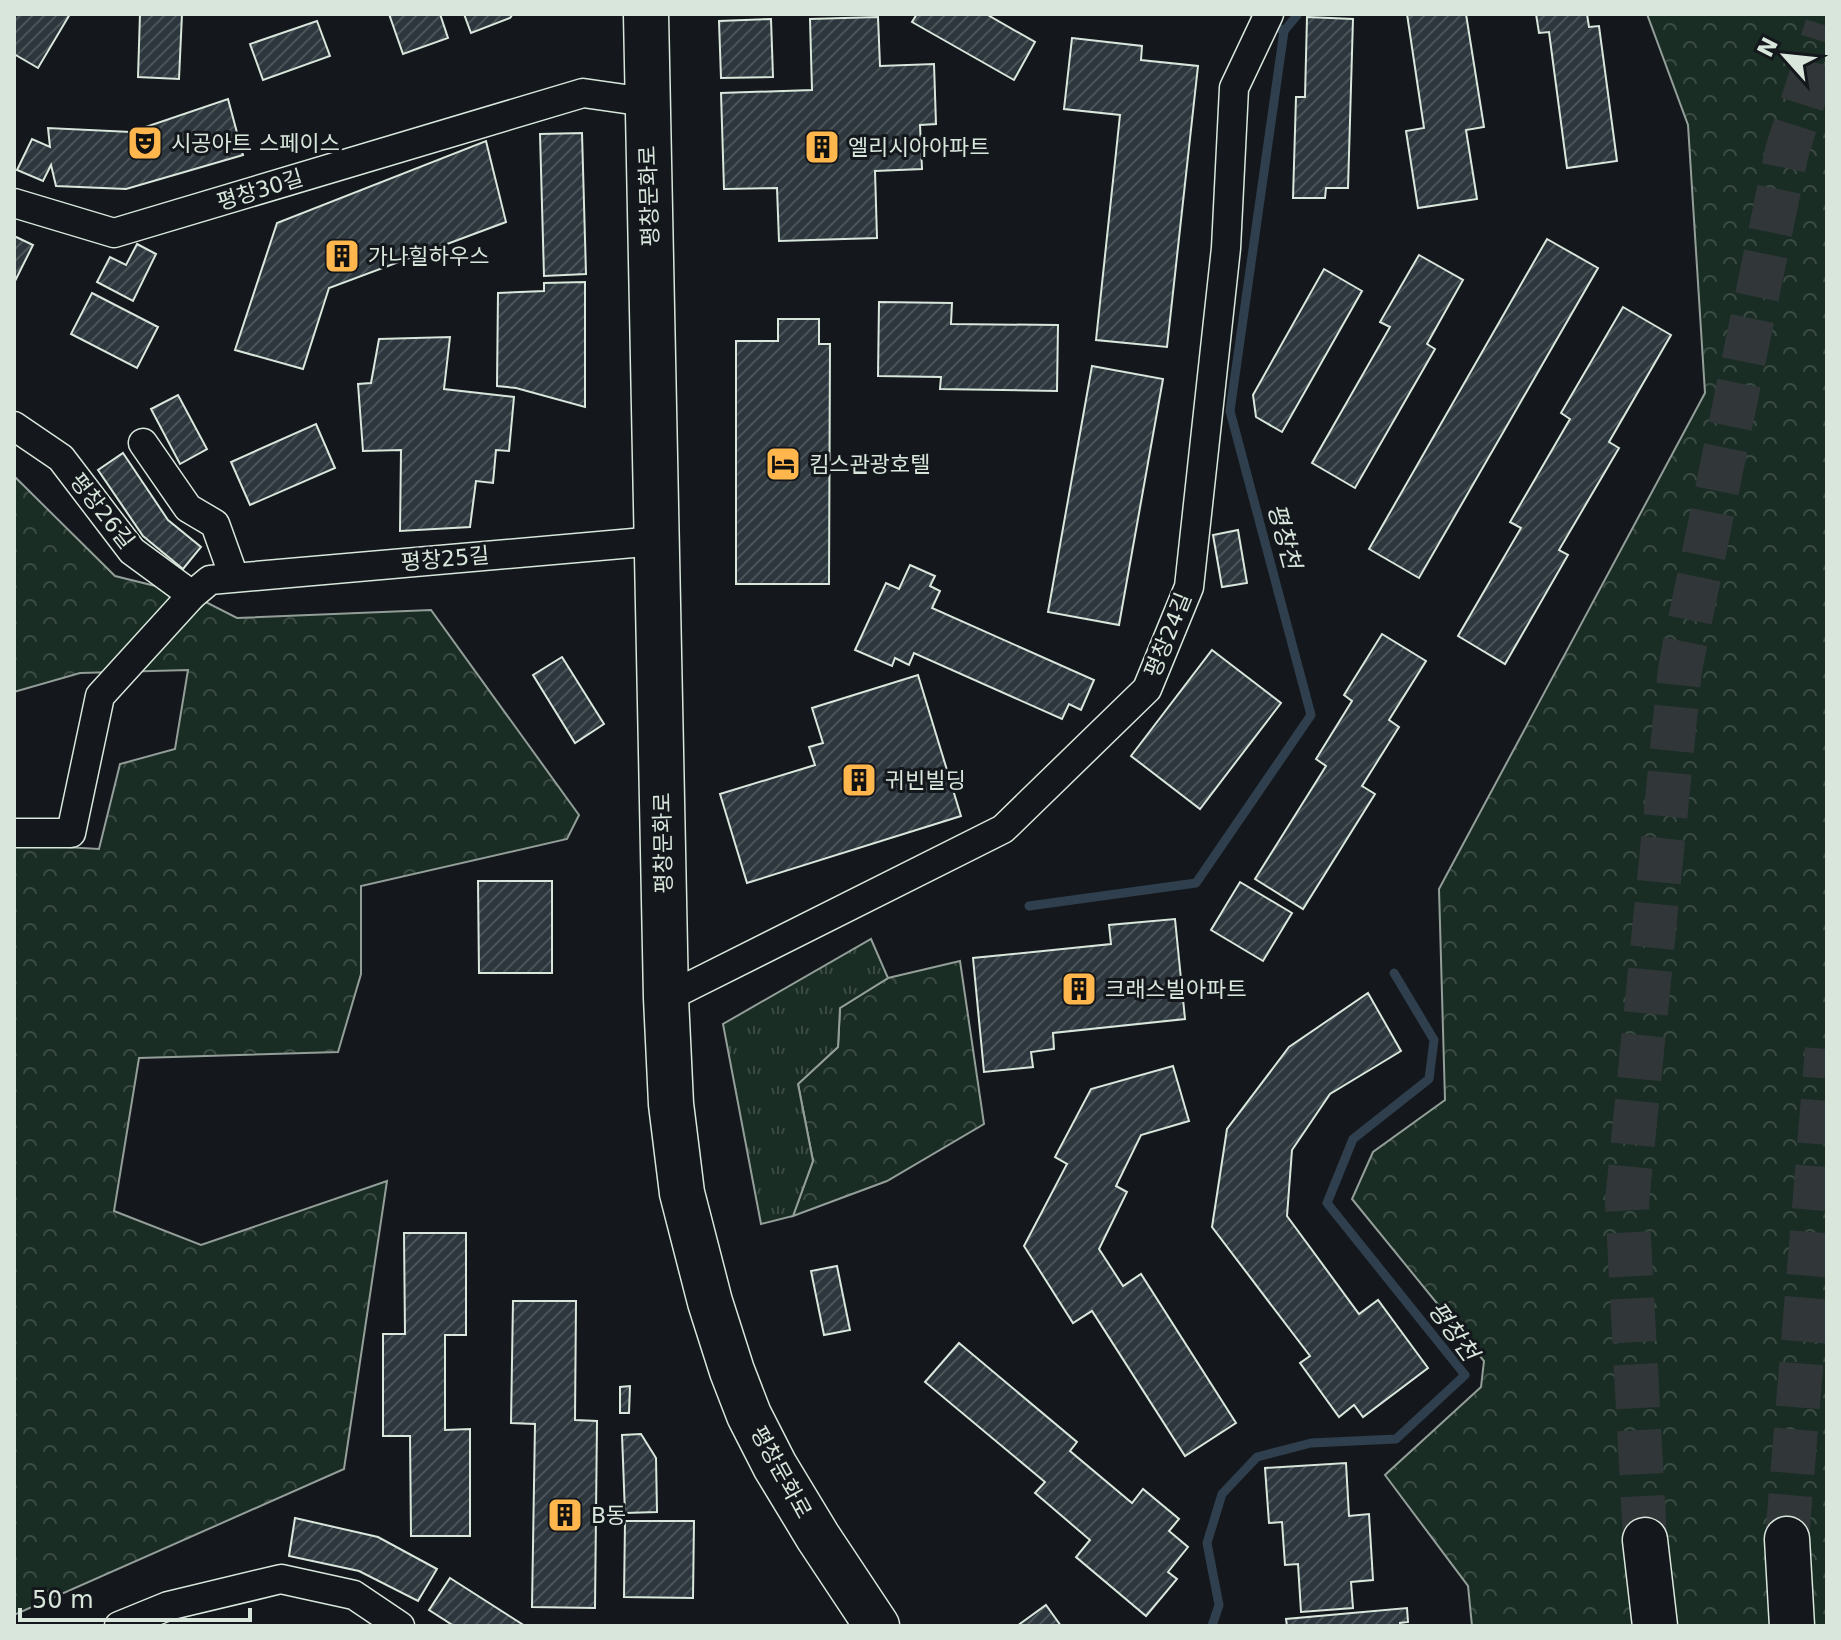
<svg xmlns="http://www.w3.org/2000/svg" width="1841" height="1640" font-family="'DejaVu Sans','Noto Sans KR',sans-serif">
<style>
.forest{fill:url(#forest-crowns);stroke:#939e99;stroke-width:2}
.park{fill:url(#park-tufts);stroke:#939e99;stroke-width:2}
.lines{fill:none;stroke-linecap:round;stroke-linejoin:round}
.stream{stroke:#2f3f4d;stroke-width:9}
.building{fill:url(#building-hatch);stroke:#d8e6dc;stroke-width:2}
.trunk-tunnel{stroke:#313739;stroke-width:44;stroke-dasharray:44 22;stroke-linecap:butt}
.minor-casing{stroke:#d8e6dc;stroke-width:31}
.primary-casing{stroke:#d8e6dc;stroke-width:47}
.trunk-casing{stroke:#d8e6dc;stroke-width:47}
.minor{stroke:#14181c;stroke-width:28}
.primary{stroke:#14181c;stroke-width:44}
.trunk{stroke:#14181c;stroke-width:44}
.labels{text-anchor:middle;dominant-baseline:central;stroke-width:6;stroke-linejoin:round;paint-order:stroke}
.poi-label{font-size:22px;fill:#d8e6dc;stroke:#14181c;text-anchor:start}
.street-label{font-size:22px;fill:#d8e6dc;stroke:#14181c}
.water-label{font-size:24px;font-style:italic;fill:#d8e6dc;stroke:#14181c}
</style>
<defs>
<pattern id="forest-crowns" width="20" height="18" patternUnits="userSpaceOnUse" patternTransform="scale(2)"><rect width="20" height="18" fill="#1a2d24"/><path d="M2 6a3 3 0 1 1 6 0M12 15a3 3 0 1 1 6 0" fill="none" stroke="#3b4b43"/></pattern>
<pattern id="park-tufts" width="24" height="20" patternUnits="userSpaceOnUse" patternTransform="scale(2)"><rect width="24" height="20" fill="#1a2d24"/><path d="M3 7l-1-3M5 7V3M7 7l1-3M15 17l-1-3M17 17v-4M19 17l1-3" fill="none" stroke="#3b4b43"/></pattern>
<pattern id="building-hatch" width="6" height="6" patternUnits="userSpaceOnUse" patternTransform="scale(2)"><rect width="6" height="6" fill="#2c363c"/><path d="M-1 1l2-2M0 6l6-6M5 7l2-2" fill="none" stroke="#4a5358"/></pattern>
</defs>
<rect width="100%" height="100%" fill="#14181c"/>
<!-- forest -->
<g class="forest">
<polygon points="1647,14 1827,14 1827,1626 1472,1626 1468,1586 1385,1475 1481,1387 1484,1361 1352,1199 1373,1152 1445,1100 1439,889 1705,393 1688,125"/>
<polygon points="14,476 115,576 192,595 237,618 431,610 579,815 567,839 361,886 361,974 338,1052 139,1058 114,1211 201,1245 387,1181 344,1469 14,1615 14,844 99,849 120,764 175,749 188,670 80,673 14,692"/>
<polygon points="960,961 984,1124 887,1181 793,1216 813,1161 798,1084 838,1047 840,1008 888,978"/>
</g>
<!-- park -->
<polygon class="park" points="871,939 888,978 840,1008 838,1047 798,1084 813,1161 793,1216 761,1224 723,1024"/>
<g class="lines">
<!-- stream -->
<g class="stream">
<polyline points="1284,31 1298,14"/>
<polyline points="1029,906 1196,883 1311,715 1230,411 1284,31 1253,14"/>
<polyline points="1212,1626 1219,1605 1207,1543 1222,1494 1257,1457 1311,1443 1396,1439 1465,1375 1327,1203 1353,1139 1429,1079 1434,1040 1394,973"/>
</g>
</g>
<!-- building -->
<g class="building">
<polygon points="14,14 70,14 38,68 14,54"/>
<polygon points="140,14 182,14 179,79 138,77"/>
<polygon points="389,14 440,14 448,38 403,54"/>
<polygon points="464,14 513,14 510,18 471,33"/>
<polygon points="917,14 986,14 1035,42 1014,80 912,22"/>
<polygon points="1407,14 1466,14 1484,127 1466,130 1477,199 1418,208 1406,131 1424,128"/>
<polygon points="1536,14 1587,14 1589,27 1599,26 1617,161 1567,168 1549,32 1539,33"/>
<polygon points="878,17 880,66 934,64 936,124 920,125 922,169 875,171 877,238 779,241 777,188 724,189 721,93 812,90 810,19"/>
<polygon points="1307,17 1353,19 1348,188 1326,188 1325,198 1293,198 1296,97 1305,97"/>
<polygon points="771,19 773,77 721,78 719,21"/>
<polygon points="317,21 330,56 263,80 250,44"/>
<polygon points="1072,38 1142,46 1141,60 1198,66 1167,347 1096,340 1120,115 1064,109"/>
<polygon points="228,99 243,155 126,189 56,186 51,165 43,181 17,170 32,139 50,147 48,128 131,132"/>
<polygon points="582,133 586,274 544,276 540,134"/>
<polygon points="486,141 506,222 329,288 303,369 235,350 277,223"/>
<polygon points="14,236 33,245 14,283"/>
<polygon points="1547,239 1598,268 1419,578 1369,549"/>
<polygon points="137,244 156,254 133,301 97,282 110,257 126,265"/>
<polygon points="1419,255 1463,280 1427,344 1435,349 1355,488 1312,463 1390,327 1380,322"/>
<polygon points="1324,269 1362,291 1282,432 1256,417 1253,395"/>
<polygon points="585,282 585,407 516,388 497,386 498,293 544,291 544,283"/>
<polygon points="92,293 158,327 137,368 71,334"/>
<polygon points="879,302 952,303 951,324 1058,325 1057,391 940,389 941,377 878,376"/>
<polygon points="1623,307 1671,335 1609,442 1619,448 1559,550 1568,555 1505,664 1458,636 1521,528 1510,522 1570,419 1561,413"/>
<polygon points="778,319 819,319 819,344 830,344 829,584 736,584 736,341 778,341"/>
<polygon points="450,337 444,389 514,397 509,451 496,450 493,483 476,481 470,527 400,531 401,450 363,451 358,384 371,383 379,339"/>
<polygon points="1092,366 1163,379 1119,625 1048,612"/>
<polygon points="178,395 207,449 180,464 151,409"/>
<polygon points="316,424 335,468 250,505 231,462"/>
<polygon points="123,453 168,520 201,547 183,569 143,536 98,470"/>
<polygon points="1238,530 1247,583 1222,587 1213,535"/>
<polygon points="910,565 935,576 930,586 940,591 932,608 1094,680 1081,710 1069,704 1062,719 914,653 909,665 895,658 892,666 855,650 886,583 899,589"/>
<polygon points="1382,634 1426,661 1389,720 1399,727 1362,786 1375,794 1303,909 1255,879 1326,766 1316,759 1352,701 1344,695"/>
<polygon points="1212,650 1281,703 1200,809 1131,756"/>
<polygon points="562,657 604,724 575,743 533,675"/>
<polygon points="918,675 961,816 747,883 720,794 815,765 809,747 823,743 812,708"/>
<polygon points="478,881 552,881 552,973 479,973"/>
<polygon points="1240,882 1292,913 1263,961 1211,930"/>
<polygon points="1175,919 1185,1019 1053,1033 1054,1049 1031,1052 1033,1067 984,1072 973,958 1111,944 1109,925"/>
<polygon points="1368,993 1401,1051 1330,1094 1292,1150 1287,1216 1359,1314 1378,1300 1428,1368 1363,1417 1354,1405 1339,1417 1300,1363 1310,1356 1212,1227 1227,1129 1289,1047"/>
<polygon points="1173,1066 1189,1121 1141,1135 1116,1186 1127,1192 1099,1249 1123,1286 1141,1274 1236,1423 1185,1456 1092,1311 1073,1323 1024,1246 1067,1164 1055,1157 1091,1089"/>
<polygon points="404,1233 466,1233 466,1335 445,1335 445,1430 470,1429 470,1536 411,1536 410,1436 383,1436 383,1334 405,1334"/>
<polygon points="837,1266 850,1330 824,1335 811,1271"/>
<polygon points="513,1301 576,1301 575,1420 597,1421 595,1608 532,1607 535,1424 511,1423"/>
<polygon points="959,1343 1077,1442 1070,1451 1132,1503 1143,1489 1179,1519 1169,1531 1188,1547 1168,1572 1177,1579 1146,1616 1076,1557 1090,1540 1035,1493 1045,1482 925,1382"/>
<polygon points="630,1386 629,1413 620,1413 620,1387"/>
<polygon points="641,1434 656,1458 657,1512 625,1513 622,1435"/>
<polygon points="1346,1463 1349,1516 1369,1514 1373,1580 1351,1582 1353,1608 1301,1612 1298,1564 1285,1565 1282,1522 1269,1523 1265,1468"/>
<polygon points="295,1518 378,1537 437,1569 418,1601 359,1571 289,1556"/>
<polygon points="625,1521 694,1521 693,1598 624,1597"/>
<polygon points="450,1578 525,1626 454,1626 429,1610"/>
<polygon points="1046,1605 1061,1626 1017,1626"/>
<polygon points="1407,1608 1408,1622 1400,1623 1400,1626 1287,1626 1286,1619"/>
</g>
<g class="lines">
<!-- trunk-tunnel -->
<g class="trunk-tunnel">
<polyline points="1787,1539 1827,1049"/>
<polyline points="1645,1540 1627,1202 1680,669 1787,151 1827,26"/>
</g>
<defs>
<g id="minor">
<polyline points="14,203 114,233 583,93 646,102"/>
<polyline points="14,426 61,458 132,551 192,595"/>
<polyline points="143,443 188,508 215,524 234,577"/>
<polyline points="14,833 71,833 100,696 192,595 210,580 656,541"/>
<polyline points="666,998 1003,829 1147,689 1189,587 1226,248 1234,88 1269,14"/>
<polyline points="119,1626 168,1606 281,1579 354,1595 400,1626"/>
</g>
<polyline id="primary" points="646,14 666,998 671,1104 682,1193 710,1302 732,1371 749,1415 775,1466 818,1537 877,1626"/>
<g id="trunk">
<polyline points="1787,1539 1792,1626"/>
<polyline points="1645,1540 1655,1626"/>
</g>
</defs>
<!-- minor casing -->
<use href="#minor" class="minor-casing"/>
<!-- primary casing -->
<use href="#primary" class="primary-casing"/>
<!-- trunk casing -->
<use href="#trunk" class="trunk-casing"/>
<!-- minor -->
<use href="#minor" class="minor"/>
<!-- primary -->
<use href="#primary" class="primary"/>
<!-- trunk -->
<use href="#trunk" class="trunk"/>
</g>
<!-- icons -->
<defs>
<symbol id="theatre-square" viewBox="-11 -11 22 22"><rect x="-9" y="-9" width="18" height="18" rx="4" fill="#ffb74d" stroke="#14181c"/><path d="M-5-5.5Q0-4 5-5.5V0Q5 5 0 6Q-5 5-5 0ZM-3.3-2.5H-1v1.5H-3.3ZM1-2.5H3.3v1.5H1ZM-2.8 1Q0 5.5 2.8 1Z" fill="#111"/></symbol>
<symbol id="building-square" viewBox="-11 -11 22 22"><rect x="-9" y="-9" width="18" height="18" rx="4" fill="#ffb74d" stroke="#14181c"/><path d="M-4-6H4V6H1V3H-1V6H-4ZM-2.5-4.3h1.7v1.8h-1.7ZM.8-4.3h1.7v1.8H.8ZM-2.5-1h1.7V.8h-1.7ZM.8-1h1.7V.8H.8Z" fill="#111"/></symbol>
<symbol id="hotel-square" viewBox="-11 -11 22 22"><rect x="-9" y="-9" width="18" height="18" rx="4" fill="#ffb74d" stroke="#14181c"/><path d="M-6-4.5h1.5V1H6V5H4.5V3h-9V5H-6ZM-4 0a1.8 1.8 0 1 1 3.6 0ZM.5 0V-2.5h3Q6-2.5 6 0Z" fill="#111"/></symbol>
</defs>
<g fill-rule="evenodd">
<use href="#theatre-square" x="125" y="123" width="40" height="40"/>
<use href="#building-square" x="802" y="127" width="40" height="40"/>
<use href="#building-square" x="322" y="236" width="40" height="40"/>
<use href="#hotel-square" x="763" y="444" width="40" height="40"/>
<use href="#building-square" x="839" y="760" width="40" height="40"/>
<use href="#building-square" x="1059" y="969" width="40" height="40"/>
<use href="#building-square" x="545" y="1495" width="40" height="40"/>
</g>
<g class="labels">
<!-- poi labels -->
<g class="poi-label">
<text x="171" y="143">시공아트 스페이스</text>
<text x="848" y="147">엘리시아아파트</text>
<text x="368" y="256">가나힐하우스</text>
<text x="809" y="464">킴스관광호텔</text>
<text x="885" y="780">귀빈빌딩</text>
<text x="1105" y="989">크래스빌아파트</text>
<text x="591" y="1515">B동</text>
</g>
<!-- street labels -->
<g class="street-label">
<text transform="translate(260 190) rotate(-17)">평창30길</text>
<text transform="translate(649 196) rotate(-92)">평창문화로</text>
<text transform="translate(102 511) rotate(52)">평창26길</text>
<text transform="translate(445 559) rotate(-5)">평창25길</text>
<text transform="translate(1168 635) rotate(-68)">평창24길</text>
<text transform="translate(663 843) rotate(-91)">평창문화로</text>
<text transform="translate(781 1472) rotate(61)">평창문화로</text>
</g>
<!-- water labels -->
<g class="water-label">
<text transform="translate(1284 536) rotate(75)">평창천</text>
<text transform="translate(1453 1331) rotate(54)">평창천</text>
</g>
</g>
<!-- border -->
<rect width="1841" height="1640" fill="none" stroke="#d8e6dc" stroke-width="32"/>
<!-- north arrow -->
<g transform="translate(1785 56) rotate(297)" stroke="#14181c" stroke-width="6" paint-order="stroke">
<path d="M0-6L14 30L0 20L-14 30Z" fill="#d8e6dc"/>
<text y="-12" font-size="22" font-weight="bold" text-anchor="middle" fill="#d8e6dc">N</text>
</g>
<!-- scale -->
<path d="M20 1608v12h230v-12" fill="none" stroke="#d8e6dc" stroke-width="4"/>
<text x="32" y="1608" font-size="24" fill="#d8e6dc" stroke="#14181c" stroke-width="6" paint-order="stroke">50 m</text>
</svg>
